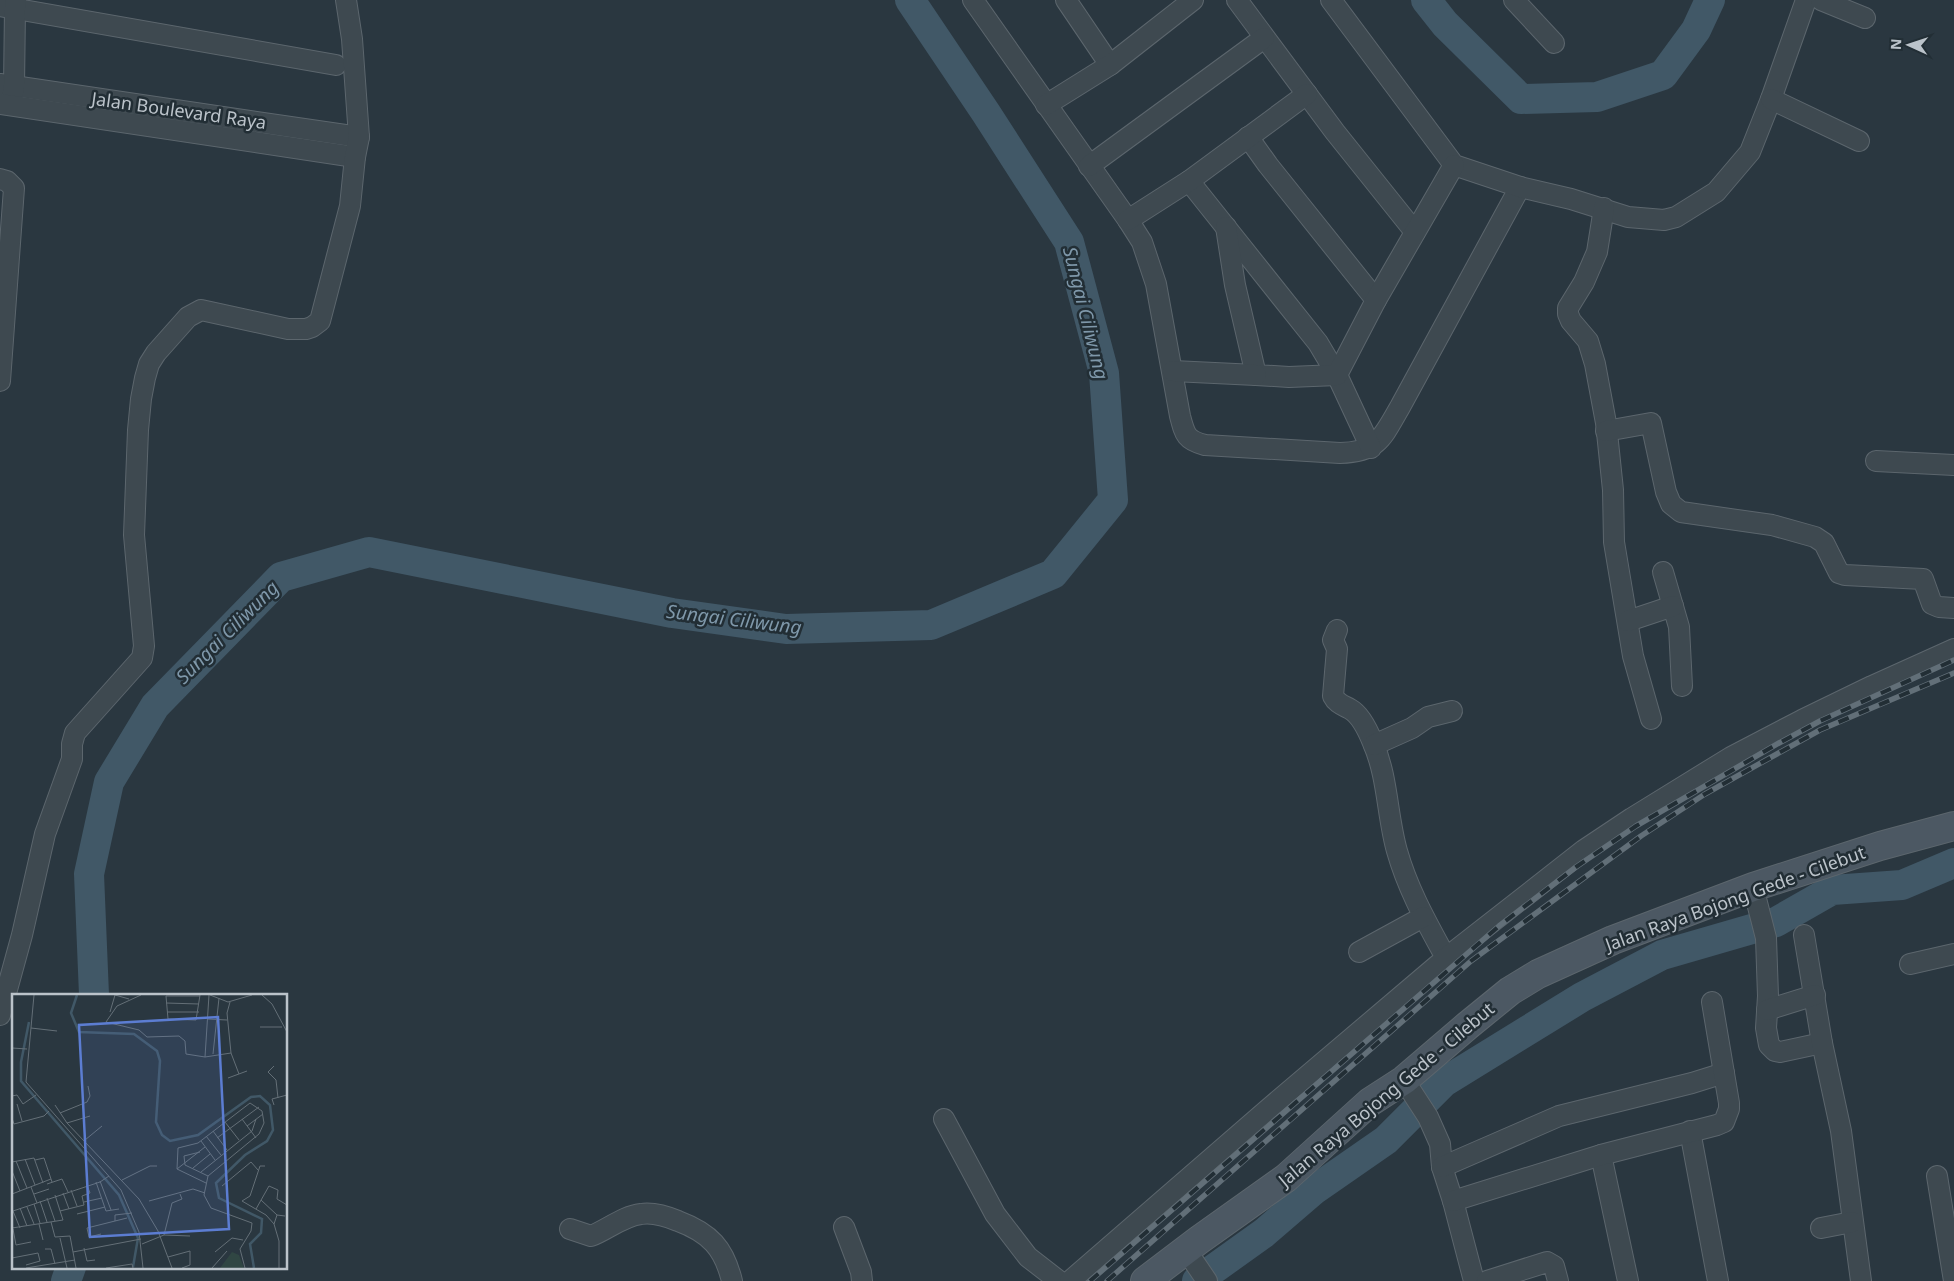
<svg xmlns="http://www.w3.org/2000/svg" width="1954" height="1281" font-family="'Noto Sans',sans-serif">
<style>
.lines{fill:none;stroke-linecap:round;stroke-linejoin:round}
.river{stroke:#415867;stroke-width:30}
.minor-casing{stroke:#5c666d;stroke-width:22}
.secondary-casing{stroke:#5c666d;stroke-width:30}
.minor{stroke:#3e4950;stroke-width:20}
.secondary{stroke:#4c5863;stroke-width:28}
.rail-casing{stroke:#626f78;stroke-width:5.5}
.rail{stroke:#222e35;stroke-width:4;stroke-dasharray:11;stroke-linecap:butt}
.labels{text-anchor:middle;dominant-baseline:central;stroke-width:5;stroke-linejoin:round;paint-order:stroke}
.street-label{font-size:18px;fill:#bbc3ca;stroke:#222e35}
.water-label{font-size:19px;font-style:italic;fill:#7f98aa;stroke:#222e35}
.inset-river{fill:none;stroke:#415867;stroke-width:2.5}
.inset-road{fill:none;stroke:#646f77;stroke-width:1}
.view{fill:#5c7dd2;fill-opacity:0.15;stroke:#5c7dd2;stroke-width:2.5}
.inset-edge{fill:none;stroke:#bbc3ca;stroke-width:2.5}
</style>
<rect width="100%" height="100%" fill="#2a3740"/>
<g class="lines">
<!-- river -->
<g class="river">
<polyline points="1426,0 1445,24 1521,99 1597,97 1663,75 1696,30 1710,0"/>
<polyline points="94,995 89,874 109,782 155,706 281,577 369,552 672,613 786,629 931,625 1053,574 1113,500 1104,373 1069,242 986,113 910,0"/>
<polyline points="66,1281 71,1267"/>
<polyline points="1197,1281 1264,1233 1314,1190 1386,1140 1444,1082 1582,997 1662,955 1776,922 1832,890 1902,885 1954,863"/>
</g>
<defs>
<g id="minor">
<path d="M973,0L1128,220L1142,242L1156,284L1180,416C1185,435 1186,440 1205,445L1340,453C1378,452 1382,438 1400,407L1520,187"/>
<polyline points="1066,0 1110,65"/>
<polyline points="1237,0 1335,132 1415,232"/>
<polyline points="1331,0 1454,165 1520,187 1571,199 1628,217 1664,220 1676,217 1716,192 1750,152 1771,99 1806,0"/>
<polyline points="1514,0 1554,43"/>
<polyline points="1821,0 1865,18"/>
<polyline points="0,6 336,65"/>
<polyline points="0,84 359,137"/>
<polyline points="12,99 14,86 15,8 16,0"/>
<polyline points="1771,99 1859,141"/>
<polyline points="0,104 355,157"/>
<polyline points="1046,105 1110,65 1193,0"/>
<polyline points="1248,137 1268,165 1376,300"/>
<polyline points="1089,166 1264,38"/>
<polyline points="0,179 7,181 14,188 0,381"/>
<polyline points="1189,181 1318,343 1337,375 1371,448"/>
<polyline points="1604,208 1597,252 1584,282 1568,308 1568,314 1571,321 1588,341 1595,364 1606,423 1613,490 1614,542 1633,656 1651,719"/>
<polyline points="1128,220 1189,181 1307,94"/>
<polyline points="1226,227 1235,285 1256,375 1289,377 1337,375 1376,300 1454,165"/>
<polyline points="1173,371 1256,375"/>
<polyline points="1606,431 1651,423 1666,492 1671,504 1681,512 1772,525 1815,537 1824,543 1839,573 1845,575 1923,579 1932,604 1939,607 1954,608"/>
<polyline points="1876,461 1954,465"/>
<polyline points="1663,572 1679,627 1682,686"/>
<polyline points="1628,621 1673,606"/>
<path d="M1337,630L1333,640L1337,649L1333,696C1337,704 1343,705 1350,709C1361,715 1369,733 1373,743C1388,777 1387,816 1397,851C1408,890 1427,923 1446,958"/>
<polyline points="1374,745 1412,728 1428,717 1452,711"/>
<polyline points="1753,887 1766,938 1768,996 1766,1028 1769,1045 1775,1051 1780,1052 1822,1043"/>
<polyline points="1804,935 1822,1043 1841,1131 1861,1281"/>
<polyline points="1359,952 1423,917"/>
<polyline points="1910,964 1954,954"/>
<polyline points="1767,1010 1815,995"/>
<polyline points="0,1015 22,935 45,834 72,759 72,744 75,733 142,658 144,646 134,535 138,430 141,399 145,378 149,364 156,353 188,317 201,310 288,329 306,329 312,327 320,321 350,206 355,157 359,137 352,39 346,0"/>
<polyline points="1404,1080 1428,1117 1440,1144 1442,1167 1453,1201 1474,1281"/>
<polyline points="944,1119 995,1214 1028,1257 1059,1281"/>
<polyline points="1690,1131 1718,1281"/>
<polyline points="1601,1155 1628,1281"/>
<polyline points="1442,1167 1559,1116 1692,1083 1724,1073"/>
<polyline points="1937,1176 1954,1281"/>
<polyline points="1453,1201 1601,1155 1717,1125 1724,1122 1729,1109 1729,1103 1712,1002"/>
<polyline points="844,1227 861,1272 862,1281"/>
<polyline points="1821,1228 1852,1222"/>
<path d="M570,1229L591,1236C607,1230 623,1216 641,1214C654,1212 666,1216 678,1221C710,1233 724,1248 732,1281"/>
<polyline points="1186,1250 1207,1281"/>
<polyline points="1070,1281 1267,1110 1446,958 1584,850 1632,818 1731,757 1802,720 1872,686 1954,649"/>
<polyline points="1487,1281 1547,1262 1554,1266 1558,1281"/>
</g>
<polyline id="secondary" points="1145,1281 1199,1240 1286,1178 1370,1102 1404,1080 1467,1026 1510,991 1538,974 1613,940 1753,887 1880,846 1954,826"/>
</defs>
<!-- minor casing -->
<use href="#minor" class="minor-casing"/>
<!-- secondary casing -->
<use href="#secondary" class="secondary-casing"/>
<!-- minor -->
<use href="#minor" class="minor"/>
<!-- secondary -->
<use href="#secondary" class="secondary"/>
<defs>
<g id="rail">
<polyline points="1090,1281 1499,926 1576,867 1636,826 1779,743 1820,721 1954,660"/>
<polyline points="1107,1281 1471,961 1641,836 1705,794 1820,730 1954,673"/>
</g>
</defs>
<!-- rail casing -->
<use href="#rail" class="rail-casing"/>
<!-- rail -->
<use href="#rail" class="rail"/>
</g>
<g class="labels">
<!-- street labels -->
<g class="street-label">
<text transform="translate(179 110) rotate(8)">Jalan Boulevard Raya</text>
<text transform="translate(1735 898) rotate(-20)">Jalan Raya Bojong Gede - Cilebut</text>
<text transform="translate(1386 1094) rotate(-40)">Jalan Raya Bojong Gede - Cilebut</text>
</g>
<!-- water labels -->
<g class="water-label">
<text transform="translate(1086 313) rotate(76)">Sungai Ciliwung</text>
<text transform="translate(734 619) rotate(7)">Sungai Ciliwung</text>
<text transform="translate(227 632) rotate(-45)">Sungai Ciliwung</text>
</g>
</g>
<!-- overview -->
<g transform="translate(12 994)">
<rect width="275" height="275" fill="#2a3740"/>
<path d="M220,258L227,261L232,274H208Z" fill="#304643"/>
<path class="inset-river" d="M65,1L59,19L67,38L122,40L145,57L148,67L144,128L150,141L158,147L186,141L239,103L248,102L258,111L261,136L255,147L233,161L204,189L207,204L250,225L249,239L238,250L242,274M17,28L9,68V87L107,201L126,244L121,273"/>
<path class="inset-road" d="M22,1L14,88L109,196L127,238L131,274M129,1L105,12L94,28L127,36L135,43L167,42L173,47L174,60L193,63L219,59L227,80M198,1L216,8L240,1M250,1L260,10L275,38M218,8L215,19L219,59M154,9L187,10M98,18L103,1L117,5M155,18H187M195,25L215,26M184,26L156,25L154,2H188M184,26L188,1M248,33H270M19,34L45,37M0,54L15,55M201,60L207,4M193,63L197,1M262,72L256,78L264,86L266,104M216,84L235,77M0,102L5,101L11,110L24,101M5,110L10,127M43,111L55,129L127,205L146,237L160,274M262,111L260,105L275,101M48,119L75,108L78,102L76,92M0,124L2,130L32,122L37,117M230,125L244,144M213,128L227,146M55,129L78,122M235,132L251,120M201,137L215,156M194,142L209,161M205,144L247,113M73,146L90,132M189,147L203,166M188,158L172,162L173,171L196,182M13,165L23,191M23,166L32,164L40,188M4,167L15,194M0,168L22,164L31,189M253,172H248L238,202L230,207L254,221L262,230M181,174L198,160M165,175L166,154L186,149L238,109L250,117L252,129L247,140L196,182L192,201L199,214L240,229L239,237L228,255L233,274M165,175L193,153M165,175L194,189M0,177L8,197M189,178L240,137L244,125M110,186L138,172H145M88,187L99,216M84,188L94,217L107,215M35,190L50,185L56,198M210,192L239,168L246,176M19,193L25,209M59,196L65,212M51,199L57,215M0,200L39,185M22,200L37,195M35,204L43,227M249,206L265,221M28,207L35,228M137,207L181,195L193,199M72,208L90,204M22,210L28,229M15,213L22,230M8,214L15,232M244,215L257,192L266,196L265,205L275,211M1,217L88,188L97,182M1,217L8,234M48,217L72,211L70,202L78,199L75,191M65,220L93,213M103,227V221L120,219M39,228L43,243L58,242L64,274M27,230L31,246M0,234L51,226L43,201M1,235L4,251L19,248M89,240L77,243L75,234L115,224M152,241L160,209L170,205L168,200M48,244L55,274M130,250L152,241L178,242M72,254L75,267L83,266M33,255H39L43,270M61,258L129,245M203,258L220,244L231,246M156,263L178,257V271L170,274M0,264L26,259L28,267L14,271M14,274L63,266M94,274L120,270L121,274M200,274L215,257M267,274V247L262,230L265,221L273,222"/>
<path class="view" d="M206,23L217,235L78,243L67,31Z"/>
<rect width="275" height="275" class="inset-edge"/>
</g>
<!-- north arrow -->
<g transform="translate(1909 45) rotate(273)" stroke="#222e35" stroke-width="4" paint-order="stroke">
<path d="M0-4L9 19L0 12L-9 19Z" fill="#bbc3ca"/>
<text y="-8" font-size="14" font-weight="bold" text-anchor="middle" fill="#bbc3ca">N</text>
</g>
</svg>
